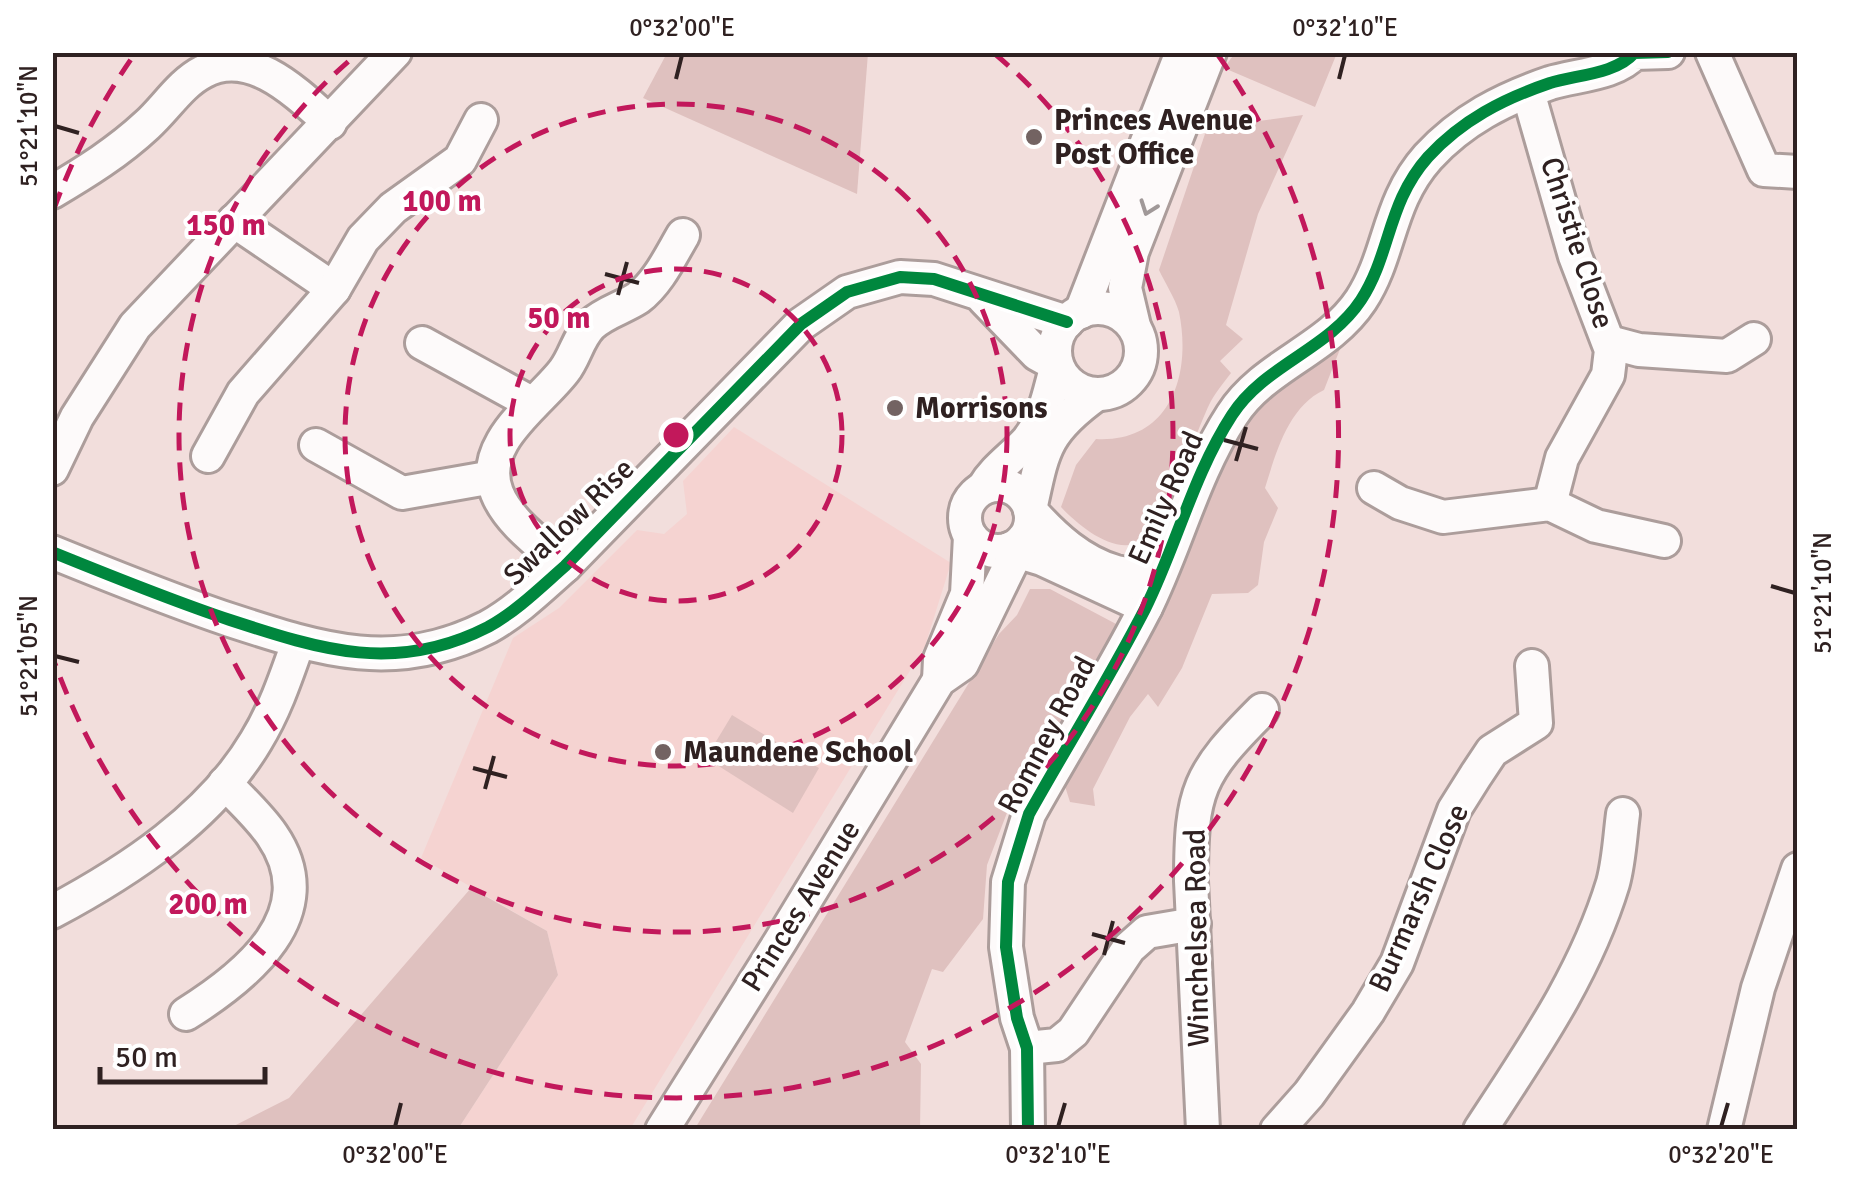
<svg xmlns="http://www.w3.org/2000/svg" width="1850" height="1182" font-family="Signika,sans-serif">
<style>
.built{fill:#f5d3d1}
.green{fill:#dfc1bf}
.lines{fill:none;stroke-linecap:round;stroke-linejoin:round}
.minor-casing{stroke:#ac9d9b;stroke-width:38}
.minor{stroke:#fdfafa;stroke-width:32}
.cycleway-casing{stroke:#fff;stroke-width:19}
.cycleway{stroke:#00873e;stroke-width:12}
.oneway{stroke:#a09898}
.ticks{fill:none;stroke:#2f2121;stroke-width:4}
.ring{fill:none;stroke:#c2185b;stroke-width:5;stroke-dasharray:18 12}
.poi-dot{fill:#736362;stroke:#fff;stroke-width:4}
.labels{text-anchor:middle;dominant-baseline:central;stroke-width:8;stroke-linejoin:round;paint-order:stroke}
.poi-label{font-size:30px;font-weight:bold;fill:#2f2121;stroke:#fff;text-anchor:start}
.street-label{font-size:30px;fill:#2f2121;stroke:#fff}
.centre{fill:#c2185b;stroke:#fff;stroke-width:5}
.ring-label{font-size:30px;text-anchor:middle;font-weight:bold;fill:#c2185b;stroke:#fff;stroke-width:8;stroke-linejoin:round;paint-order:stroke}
.neatline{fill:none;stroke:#2f2121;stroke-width:4}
.ticks-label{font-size:25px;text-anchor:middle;fill:#2f2121}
</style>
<rect width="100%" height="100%" fill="#f2dedc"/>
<!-- built -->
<polygon class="built" points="734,427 951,563 925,646 630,1129 458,1129 558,975 547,931 421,858 513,638 559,608 637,530 664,534 687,514 683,481"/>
<!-- green -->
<g class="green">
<polygon points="667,53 868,53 857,194 643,98"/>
<polygon points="1235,53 1235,52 1337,53 1315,107 1224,68"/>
<path d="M1303,115L1258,214L1226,325L1243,339L1220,361L1231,373C1223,384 1214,394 1209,405C1196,432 1163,530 1140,542C1113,555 1078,525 1061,507L1076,465L1096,439C1170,443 1192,375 1179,312C1175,298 1165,283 1159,270L1207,128Z"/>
<path d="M1342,344L1324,390C1288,407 1276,453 1265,488L1278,508L1264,542L1258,585L1248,593L1212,594L1182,668L1158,707L1148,694L1130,717L1093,789L1095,806L1070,802L1063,780L1083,735L1140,656L1171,589L1177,547L1235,439L1264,394Z"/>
<polygon points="1030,589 1050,589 1118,625 1086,688 1013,797 987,865 983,919 943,972 932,969 905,1042 921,1064 920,1129 694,1130 999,634 1017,615"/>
<polygon points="732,715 819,768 793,813 706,758"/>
<polygon points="471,888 547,931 558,975 458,1129 228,1129 289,1098"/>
</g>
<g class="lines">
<defs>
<g id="minor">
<polyline points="1712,52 1764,170 1798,172"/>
<polyline points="1528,92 1575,256 1611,350 1608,375 1562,458 1550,504"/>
<path d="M52,192C86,172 118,152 147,125C165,109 181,83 203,72C250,45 299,95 330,123"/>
<polyline points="234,221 334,289"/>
<path d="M984,299L1037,354L1057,365C1049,392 1046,417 1028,440C1013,457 995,468 984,487"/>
<circle cx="1098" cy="351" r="43"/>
<polyline points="1081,312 1182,52"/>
<polyline points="1134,326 1125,288 1132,252 1210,52"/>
<polyline points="1609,342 1639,350 1727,356 1754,339"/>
<polyline points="422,343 533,404"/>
<path d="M1097,394C1044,432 1043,450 1030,510C1054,537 1081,562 1116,572C1130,575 1143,576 1156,581"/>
<polyline points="316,445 402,493 493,477"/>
<polyline points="208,456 243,393 334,289 363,239 393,208 460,160 481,120"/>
<polyline points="52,469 77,417 135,326 395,52"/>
<circle cx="998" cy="518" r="33"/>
<polyline points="1374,488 1400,503 1443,517 1550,504 1596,526 1664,541"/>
<polyline points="1009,549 1042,559 1146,607"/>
<path d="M52,552C111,576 170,600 230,620C322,650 396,674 488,627C517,611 541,587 565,566L801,324L847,292L900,277L934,279L1067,322"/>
<path d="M565,566C542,545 509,523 497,493C477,443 538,405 564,371C575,357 578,338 591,325C605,312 623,308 638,298C658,283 670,257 683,235"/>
<polyline points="939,680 940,659 967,594 970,536"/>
<path d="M52,912C129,871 211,817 256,741C275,710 286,677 298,643"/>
<path d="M186,1014C245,977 326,914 272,835C259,816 241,800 225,783"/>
<polyline points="1027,1048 1057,1045 1073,1032 1129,948 1147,932 1194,924"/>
<polyline points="662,1130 780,942 939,680 962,664 1022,541"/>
<path d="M1028,1130L1027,1048L1017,1018L1006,947L1008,882L1029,814C1067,746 1109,679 1145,609C1176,547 1193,475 1232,415C1264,365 1328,350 1361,300C1391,254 1387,203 1428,157C1462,120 1503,99 1550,83C1576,75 1616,74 1634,53L1668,52"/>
<path d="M1203,1130L1191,881C1191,790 1198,774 1262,710"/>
<polyline points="1277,1130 1309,1094 1368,1012 1397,963 1454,810 1476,775 1492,751 1536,723 1532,666"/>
<path d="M1480,1130C1532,1050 1585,975 1613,883C1619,861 1620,837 1623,814"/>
<polyline points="1724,1130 1758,988 1798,869"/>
</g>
</defs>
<!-- minor casing -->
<use href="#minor" class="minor-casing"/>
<!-- minor -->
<use href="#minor" class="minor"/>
<defs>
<g id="cycleway">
<path d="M52,552C111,576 170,600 230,620C322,650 396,674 488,627C517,611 541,587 565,566L801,324L847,292L900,277L934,279L1067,322"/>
<path d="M1028,1130L1027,1048L1017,1018L1006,947L1008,882L1029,814C1067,746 1109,679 1145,609C1176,547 1193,475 1232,415C1264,365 1328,350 1361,300C1391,254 1387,203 1428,157C1462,120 1503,99 1550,83C1576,75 1616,74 1634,53L1668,52"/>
</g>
</defs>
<!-- cycleway casing -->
<use href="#cycleway" class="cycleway-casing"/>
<!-- cycleway -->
<use href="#cycleway" class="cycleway"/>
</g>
<!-- one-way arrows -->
<defs><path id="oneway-chevron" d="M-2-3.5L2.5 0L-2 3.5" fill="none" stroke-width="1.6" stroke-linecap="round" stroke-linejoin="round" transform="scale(2.5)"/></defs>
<use class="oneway" href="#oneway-chevron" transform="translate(1148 208) rotate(110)"/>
<!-- ticks -->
<path class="ticks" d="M676,79L682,55M1339,79L1345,55M55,126L79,133M605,274L639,283M618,295L627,262M1224,440L1258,449M1236,461L1246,427M1771,586L1795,593M55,656L79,662M473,768L507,777M485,789L494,756M1092,934L1125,943M1104,955L1113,921M395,1127L401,1103M1058,1127L1065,1103M1721,1127L1728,1103"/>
<!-- distance rings -->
<g class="ring">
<circle cx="676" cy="435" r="166"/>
<circle cx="676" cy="435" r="331"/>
<path d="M995 54A497 497 0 1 1 357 54"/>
<path d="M54 209A662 662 0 0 1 134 55M1218 55A662 662 0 1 1 54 661"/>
</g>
<!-- markers -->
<g class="poi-dot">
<circle cx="1034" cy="137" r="10"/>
<circle cx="895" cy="408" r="10"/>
<circle cx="663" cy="752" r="10"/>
</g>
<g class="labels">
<!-- poi labels -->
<g class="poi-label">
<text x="1054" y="120">Princes Avenue<tspan x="1054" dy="34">Post Office</tspan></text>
<text x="915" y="408">Morrisons</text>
<text x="683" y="752">Maundene School</text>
</g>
<!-- street labels -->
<g class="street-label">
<text transform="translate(1577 243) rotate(72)">Christie Close</text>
<text transform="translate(1166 498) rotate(-66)">Emily Road</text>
<text transform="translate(569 522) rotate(-44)">Swallow Rise</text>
<text transform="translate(1047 735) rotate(-62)">Romney Road</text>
<text transform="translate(1419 898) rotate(-66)">Burmarsh Close</text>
<text transform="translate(801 906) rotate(-58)">Princes Avenue</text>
<text transform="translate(1197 938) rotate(-91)">Winchelsea Road</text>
</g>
</g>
<circle cx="676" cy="435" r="15" class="centre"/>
<g class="ring-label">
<text x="442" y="211">100 m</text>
<text x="226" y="235">150 m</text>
<text x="559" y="328">50 m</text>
<text x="208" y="914">200 m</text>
</g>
<!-- border -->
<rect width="1850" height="1182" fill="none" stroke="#ffffff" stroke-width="110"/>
<!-- scale -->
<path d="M100 1067v15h165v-15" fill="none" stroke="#2f2121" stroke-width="5"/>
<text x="115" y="1067" font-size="30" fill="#2f2121" stroke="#ffffff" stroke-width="8" paint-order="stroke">50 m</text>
<rect x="55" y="55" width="1740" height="1072" class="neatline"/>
<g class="ticks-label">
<text x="682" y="36">0°32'00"E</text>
<text x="1345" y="36">0°32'10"E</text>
<text transform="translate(28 126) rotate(-90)" y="9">51°21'10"N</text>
<text transform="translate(1822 593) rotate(-90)" y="9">51°21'10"N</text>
<text transform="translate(28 656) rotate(-90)" y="9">51°21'05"N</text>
<text x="395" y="1163">0°32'00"E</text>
<text x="1058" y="1163">0°32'10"E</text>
<text x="1721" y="1163">0°32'20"E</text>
</g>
</svg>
